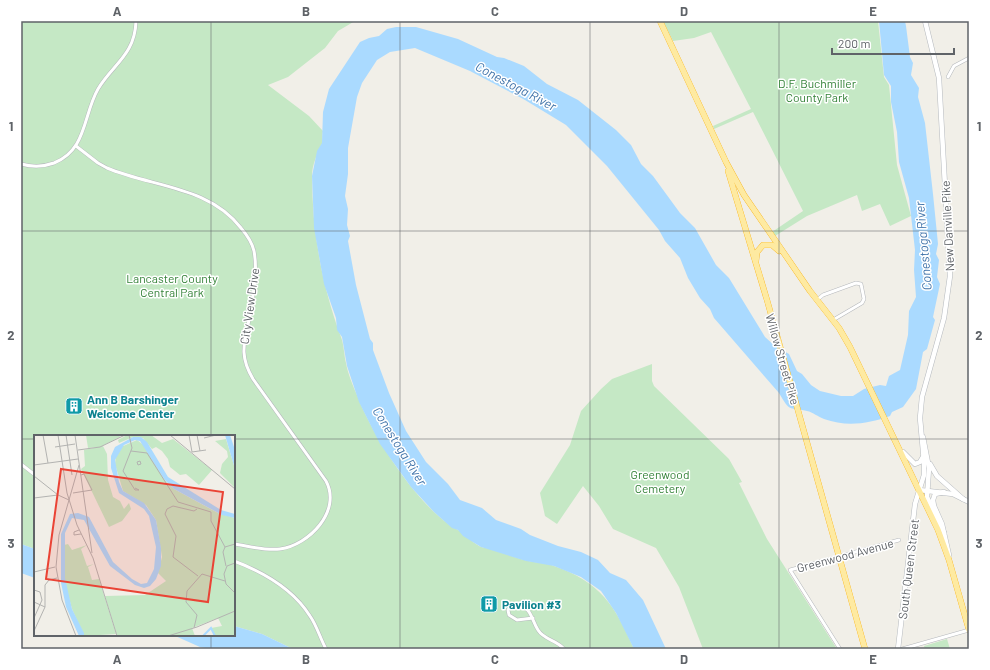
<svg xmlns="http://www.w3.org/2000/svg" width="990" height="670" font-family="Barlow,sans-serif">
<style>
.green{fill:#c5e8c5}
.water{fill:#aadaff}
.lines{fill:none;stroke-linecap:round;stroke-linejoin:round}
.minor-casing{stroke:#b5b8bc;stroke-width:4}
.secondary-casing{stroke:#b6babf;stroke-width:5.5}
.trunk-casing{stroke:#f9ab00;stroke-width:6}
.minor{stroke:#fff;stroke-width:3}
.secondary{stroke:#fff;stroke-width:4.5}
.trunk{stroke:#feeaa1;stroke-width:5.5}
.grid{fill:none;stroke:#5f6368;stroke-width:1;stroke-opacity:0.55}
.labels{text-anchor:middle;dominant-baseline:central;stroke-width:3;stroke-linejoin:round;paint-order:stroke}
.park-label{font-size:12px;fill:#348238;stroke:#fff}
.street-label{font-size:12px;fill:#5f6368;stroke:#fff}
.culture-label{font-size:12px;font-weight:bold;fill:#0d838f;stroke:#fff;text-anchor:start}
.water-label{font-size:13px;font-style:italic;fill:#4174aa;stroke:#fff}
.inset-river{fill:none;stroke:#aadaff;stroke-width:2}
.inset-road{fill:none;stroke:#b3b3b1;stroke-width:1}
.view{fill:#ea4335;fill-opacity:0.15;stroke:#ea4335;stroke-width:2}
.inset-edge{fill:none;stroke:#5f6368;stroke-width:2}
.neatline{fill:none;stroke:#5f6368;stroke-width:1.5}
.grid-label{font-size:13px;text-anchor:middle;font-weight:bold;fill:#5f6368}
</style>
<rect width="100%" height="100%" fill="#f1efe8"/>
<!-- green -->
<g class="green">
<path d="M21,21H355L338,31L325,48L288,77L268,85L309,116L323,131C322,135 323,141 322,144C317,154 312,165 312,176C312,231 322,286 341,337C344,345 344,355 346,363C348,374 353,386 357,395C373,437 419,509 458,530C466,534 472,542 479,546C483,548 488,548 492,549C506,554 520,560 534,562C540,563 547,563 554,566C600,582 615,605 634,649H293L262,634L234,626V436H35V549L21,544Z"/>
<polygon points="663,21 878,21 884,77 889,85 897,165 911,216 890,226 880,204 862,211 857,195 807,216 775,236 772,232 803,211 753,112 714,129 713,126 751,109 711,32 694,38 673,41"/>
<polygon points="652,364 652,381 654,386 729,459 742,482 739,483 767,539 837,649 703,649 679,587 656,548 613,529 599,506 583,486 557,524 545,516 540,493 570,445 581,411 601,389 612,379"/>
<polygon points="947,639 950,649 925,649 924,646"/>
</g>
<!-- water -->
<g class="water">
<path d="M879,21H905L906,26L910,57L913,63L911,75L919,88L918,97L925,123L933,194L938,244L936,254L939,260L937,277L940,284L933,317L935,320L927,349L923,352L916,389L903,407L892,412L890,416C868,424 846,427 824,419C818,417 813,412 807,411C788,407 790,412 779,393L714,318L710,309L700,298L688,278L680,258L665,241L659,230L607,166L566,125L525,100L470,71L415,48L390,52L377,60L362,83L357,97L348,148V174L345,196L348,209L347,225L350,236L348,241L356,285L370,339L373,343V350L389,393L406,431L426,462L448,484L460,500L482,508L496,520L521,529L530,535L558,546L581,552L598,560L610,573L626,580L643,600L666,649H634L616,613L601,591L581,577L554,566L526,561L481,547L463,536L458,530L452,528L434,512L411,487L380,444L359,402L347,366L342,337L337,330L336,318L324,284L314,228L312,176L317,151L322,143L323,112L329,89L360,42L369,38L379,36L387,29L396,27H416L458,39L497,57L504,58L524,66L547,84L578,100L616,130L631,145L641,164L653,176L680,213L695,228L716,265L729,278L765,337L775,346L789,354L797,371L802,374L811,385L820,391L841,396H853L864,389L880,385L886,386L889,376L900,370L908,335L909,311L916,297L914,270L915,250L909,198L899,162L897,132L891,102V86L884,75Z"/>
<polygon points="21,544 35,549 35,578 21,573"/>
<polygon points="234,626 262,634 293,649 211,649 200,647 173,635 234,635"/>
</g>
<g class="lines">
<defs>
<g id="minor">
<polyline points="948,77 954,66 969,58"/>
<path d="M76,146L98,163L107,168C152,187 209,186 241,228C247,235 252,242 254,251C258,272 253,294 250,315C245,341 238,354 253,379L326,481C342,511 309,545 280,549C265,551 248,546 234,544"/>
<path d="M21,164C32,167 43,167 54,163C87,150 83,115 98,89C113,64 135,55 136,21"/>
<polyline points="817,300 823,295 856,283 861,284 864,299 862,303 833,320"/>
<polyline points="21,464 35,475"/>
<path d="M234,561C263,572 293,589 310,616C317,626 320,638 326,649"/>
<path d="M533,618L517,620L509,615L508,610L511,606L517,604C532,608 531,619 538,630C544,640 557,640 564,649"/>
<polyline points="840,649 790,570 899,540"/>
<polyline points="902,649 969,630"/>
</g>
<g id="secondary">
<polyline points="923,437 929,468 927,497 944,533"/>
<polyline points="903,452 915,464 920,462 923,457"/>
<polyline points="930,464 937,476 963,499"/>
<polyline points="919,490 953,494 969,502"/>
<polyline points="944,492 935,494 933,500 934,506 942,524 949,555"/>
<polyline points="898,649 915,504 924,475 924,462 920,418 922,397 944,318 950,276 939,78 925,21"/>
</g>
<g id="trunk">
<polyline points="660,21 726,162 744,195 810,291 839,328 850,347 938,530 949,560 969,630"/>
<polyline points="728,171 767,300 865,649"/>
<polyline points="756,261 757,252 763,245 772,245 779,251"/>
</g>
</defs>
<!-- minor casing -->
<use href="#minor" class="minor-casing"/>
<!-- secondary casing -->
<use href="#secondary" class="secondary-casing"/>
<!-- trunk casing -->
<use href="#trunk" class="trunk-casing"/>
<!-- minor -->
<use href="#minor" class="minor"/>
<!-- secondary -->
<use href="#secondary" class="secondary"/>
<!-- trunk -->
<use href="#trunk" class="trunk"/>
</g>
<!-- grid -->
<path class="grid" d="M211,21V436M400,21V649M590,21V649M779,21V649M21,231H969M21,439H35M234,439H969M211,635V649"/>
<!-- icons -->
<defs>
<symbol id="building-square" viewBox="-11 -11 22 22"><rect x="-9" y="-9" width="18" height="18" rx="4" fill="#0f9aa8" stroke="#fff"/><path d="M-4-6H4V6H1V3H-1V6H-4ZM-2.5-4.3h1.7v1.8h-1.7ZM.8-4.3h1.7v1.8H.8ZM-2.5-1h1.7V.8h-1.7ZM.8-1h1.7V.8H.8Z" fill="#fff"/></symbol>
</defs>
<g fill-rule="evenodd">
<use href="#building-square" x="64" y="396" width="20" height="20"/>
<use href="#building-square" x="479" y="594" width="20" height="20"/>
</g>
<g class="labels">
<!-- park labels -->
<g class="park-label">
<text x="817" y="83">D.F. Buchmiller<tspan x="817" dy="14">County Park</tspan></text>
<text x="172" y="278">Lancaster County<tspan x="172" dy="14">Central Park</tspan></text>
<text x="660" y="474">Greenwood<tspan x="660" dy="14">Cemetery</tspan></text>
</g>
<!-- street labels -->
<g class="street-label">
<text transform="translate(947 226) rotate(-93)">New Danville Pike</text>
<text transform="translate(249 306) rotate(-82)">City View Drive</text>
<text transform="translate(783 359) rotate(74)">Willow Street Pike</text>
<text transform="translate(845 555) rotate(-15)">Greenwood Avenue</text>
<text transform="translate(908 569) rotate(-83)">South Queen Street</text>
</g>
<!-- culture labels -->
<g class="culture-label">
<text x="87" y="399">Ann B Barshinger<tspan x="87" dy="14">Welcome Center</tspan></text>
<text x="502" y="604">Pavilion #3</text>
</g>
<!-- water labels -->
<g class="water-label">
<text transform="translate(516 86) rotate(28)">Conestoga River</text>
<text transform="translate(923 246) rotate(-95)">Conestoga River</text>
<text transform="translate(400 446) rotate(58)">Conestoga River</text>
</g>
</g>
<!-- overview -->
<g transform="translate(34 435)">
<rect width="201" height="201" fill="#f1efe8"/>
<path d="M52,0H85L86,2L66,12L54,13ZM93,0H117L128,8L139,4L178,35L165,50L152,39L146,40L136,32L134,24L128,16L122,12L118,14L109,3L99,2L85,8L84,5ZM192,4L201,34V53L186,38L188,29L194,22L193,16L181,6ZM103,5L111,11L130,44L140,54L184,78L201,83V201H180L177,193L188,191L184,183L158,193L161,201H83L71,161L111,160L132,146L124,138L128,122L122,85L112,70L89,56L81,29L82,20L87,12ZM69,11L73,19L74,45L79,62L86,66L90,74L95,68L97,74L88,86L75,92L47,34L51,31L50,15ZM34,109L38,115L53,110L47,114L53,131L60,129L54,132L58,145L65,144L82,199L50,201L38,174L31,148L30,110Z" fill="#c5e8c5"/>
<path d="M191,0H196L200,12L201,34ZM99,2H107L113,7L134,42L187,75L201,79V83L188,80L140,54L130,44L106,6L101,5L90,10L81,25L85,47L89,56L110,68L122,85L127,113V131L122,144L116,151L110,153L101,150L76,131L50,85L38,83L31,98V143L38,174L50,198V201H45L32,172L27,148V99L36,79L44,78L55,82L79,127L98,144L107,149L113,148L120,134L122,112L115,81L110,74L85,58L77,33V21L81,12Z" fill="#aadaff"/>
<path class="inset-river" d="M169,201L177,193L181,201"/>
<path class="inset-road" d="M9,0L14,28M24,0L33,58L43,90L59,123L83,201M32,0L38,40M41,0L58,118M95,0L98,13L89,36L101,55H105L101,53M136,0L201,54M155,0L158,17M163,0L166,16M170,3L182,0M21,12L41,9M44,15L66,12L91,0M97,16L113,18L144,67L177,77V86L191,112L201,109M158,17L172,15M106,26L107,29L104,30L103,27ZM0,30L44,24M0,41L24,60M39,58L58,55L50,39L47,40M0,63L24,60L35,65M163,74L160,76L139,71L133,74L131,79L142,101L139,122L164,141M45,95L40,97V100L47,99M191,112L189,117L192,131M201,128L193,131L190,139L192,149L201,158M0,137L21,132M0,155L6,157L8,165L0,183M0,167L11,172M160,193L163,180L152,167L153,156L168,139L191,146M0,196L11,172V150L15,145L23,143M42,201L28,165L22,132L25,100L45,30M134,201L163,192L201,176"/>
<path class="view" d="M27,34L189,57L174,167L12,144Z"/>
<rect width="201" height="201" class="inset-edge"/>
</g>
<!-- border -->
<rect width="990" height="670" fill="none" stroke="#ffffff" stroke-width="44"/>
<!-- scale -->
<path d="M832 48v6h122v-6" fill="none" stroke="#5f6368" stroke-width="2"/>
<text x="838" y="48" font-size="12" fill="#5f6368" stroke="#ffffff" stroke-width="3" paint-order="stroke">200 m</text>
<rect x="22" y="22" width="946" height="626" class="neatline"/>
<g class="grid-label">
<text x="117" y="16">A</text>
<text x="306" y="16">B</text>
<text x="495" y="16">C</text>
<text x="684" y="16">D</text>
<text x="873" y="16">E</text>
<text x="11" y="131">1</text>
<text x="979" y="131">1</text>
<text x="11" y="340">2</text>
<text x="979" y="340">2</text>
<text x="11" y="548">3</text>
<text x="979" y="548">3</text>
<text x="117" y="664">A</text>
<text x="306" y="664">B</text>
<text x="495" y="664">C</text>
<text x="684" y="664">D</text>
<text x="873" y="664">E</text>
</g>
</svg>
